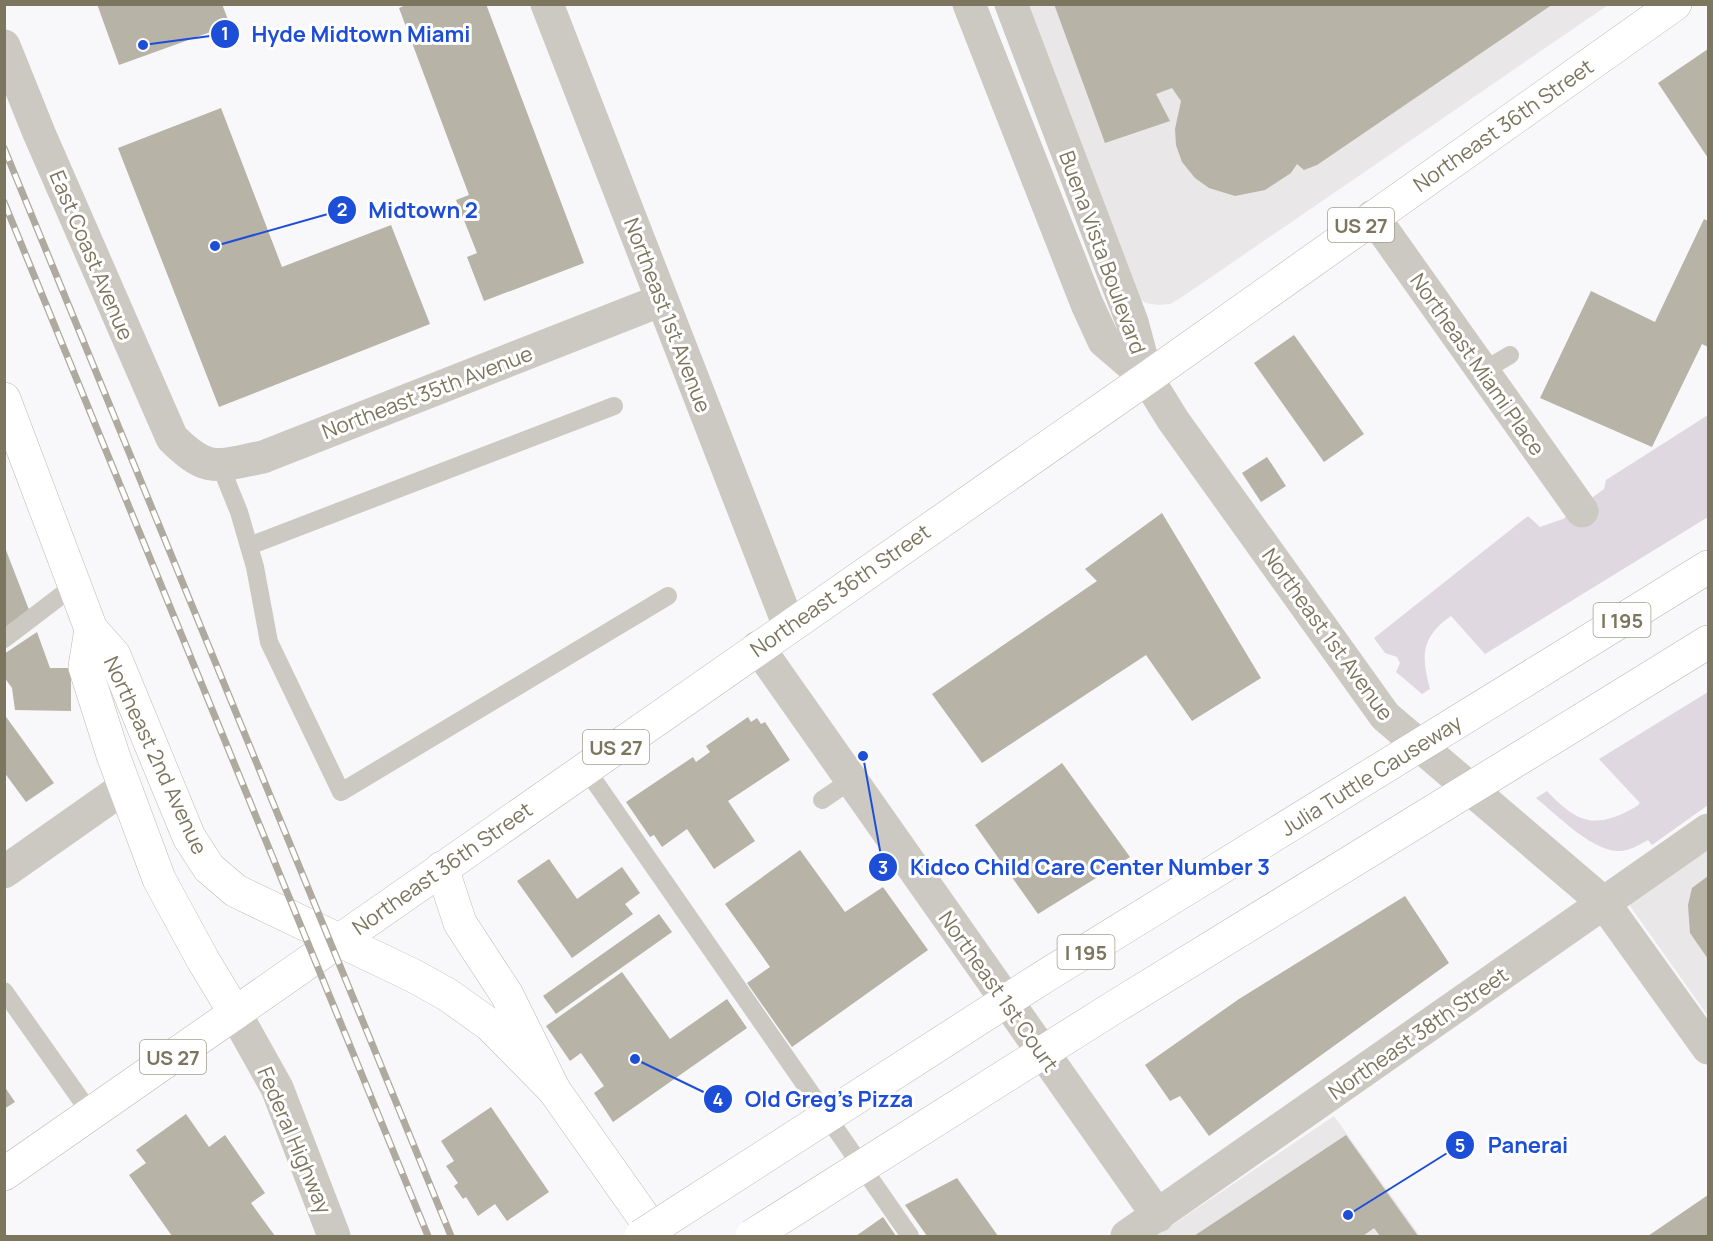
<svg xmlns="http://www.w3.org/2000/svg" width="1713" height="1241" font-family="Manrope,sans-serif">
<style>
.built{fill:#e9e7e7}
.green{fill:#e0d8e0}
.building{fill:#b7b3a7}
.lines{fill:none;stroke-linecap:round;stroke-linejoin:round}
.secondary-casing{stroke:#bebbb2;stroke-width:34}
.primary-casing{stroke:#bcb9b1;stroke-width:34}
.motorway-casing{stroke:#bcbab3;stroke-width:34}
.service{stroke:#cbc9c2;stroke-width:18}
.minor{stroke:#cbc9c2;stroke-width:33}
.tertiary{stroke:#cbc9c2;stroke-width:33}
.secondary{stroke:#fff;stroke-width:33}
.primary{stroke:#fff;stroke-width:33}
.motorway{stroke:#fff;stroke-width:33}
.rail-casing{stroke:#aeaa9f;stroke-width:7}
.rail{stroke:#fff;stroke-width:4.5;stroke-dasharray:14;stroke-linecap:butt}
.motorway-bridge-casing{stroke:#bcbab3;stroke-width:34;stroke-linecap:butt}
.motorway-bridge{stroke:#fff;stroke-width:33}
.labels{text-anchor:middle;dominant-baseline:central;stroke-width:6;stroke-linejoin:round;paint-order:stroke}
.shield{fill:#fff;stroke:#a39f8f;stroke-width:1.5}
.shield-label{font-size:20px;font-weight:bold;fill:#7c765f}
.street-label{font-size:21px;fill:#7c765f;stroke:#fff}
.leader{fill:none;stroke:#1d4ed8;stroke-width:2}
.callout-dot{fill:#1d4ed8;stroke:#fff;stroke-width:2}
.mark-label{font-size:18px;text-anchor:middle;font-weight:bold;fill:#fff}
.callout-label{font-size:22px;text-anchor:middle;font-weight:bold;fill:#1d4ed8;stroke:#fff;stroke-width:6;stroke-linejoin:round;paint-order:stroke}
</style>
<rect width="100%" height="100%" fill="#f8f7f9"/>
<!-- built -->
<g class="built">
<polygon points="1020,5 1608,5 1182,297 1170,304 1158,305 1146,303 1136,297"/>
<polygon points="1708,848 1708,1016 1628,903"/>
<polygon points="1334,1116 1420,1236 1156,1236"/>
</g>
<!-- green -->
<g class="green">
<path d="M1708,415V517L1485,654L1451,616C1421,637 1421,656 1430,689L1422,694L1396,672L1400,663L1397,657L1385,653L1374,638L1528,516L1540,527L1563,519L1604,489L1606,480Z"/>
<path d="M1708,692V805L1652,845L1648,840C1639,845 1628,852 1617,851C1591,850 1556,814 1536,798L1547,791C1578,824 1596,830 1637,806L1640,803L1599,759Z"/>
</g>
<!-- building -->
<g class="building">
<polygon points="97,4 222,4 230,25 119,65"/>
<polygon points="408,4 486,4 584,263 484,301 467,257 477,253 456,200 469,195 399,8"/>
<polygon points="1054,4 1553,4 1317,165 1304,170 1297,164 1291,173 1265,190 1235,196 1209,188 1195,178 1182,162 1176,145 1175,129 1181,101 1172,88 1156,94 1170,121 1105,143"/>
<polygon points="1708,49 1708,158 1658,83"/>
<polygon points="221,108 282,267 391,225 430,324 219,407 118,148"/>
<polygon points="1704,219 1708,221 1708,347 1702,344 1652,447 1540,398 1591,291 1655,322"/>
<polygon points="1294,335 1364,434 1324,462 1254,363"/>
<polygon points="1267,457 1286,486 1261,502 1242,473"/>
<polygon points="1162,513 1261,678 1192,721 1146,655 982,763 932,694 1097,581 1085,569"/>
<polygon points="4,545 31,615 4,634"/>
<polygon points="37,632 50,668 71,668 71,711 15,710 12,688 4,677 4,654"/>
<polygon points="4,714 54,783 26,802 4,772"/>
<polygon points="748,717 751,722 757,718 761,724 765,722 790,760 728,801 755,841 714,869 687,829 662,847 654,835 650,837 626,802 693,757 696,762 710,752 706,746"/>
<polygon points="1062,763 1130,857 1038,914 975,825"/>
<polygon points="800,850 845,912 883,887 928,950 792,1047 747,983 770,967 725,904"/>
<polygon points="549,859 577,899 622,867 640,893 625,904 633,914 572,958 517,881"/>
<polygon points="1708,876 1708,959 1690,933 1688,905 1692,888"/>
<polygon points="1405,896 1449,963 1209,1136 1180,1096 1170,1101 1145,1065 1239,999"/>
<polygon points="659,914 672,932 556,1014 543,996"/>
<polygon points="622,972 670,1039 727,999 747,1028 613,1122 594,1093 604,1086 581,1053 570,1061 546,1026"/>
<polygon points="4,1086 15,1102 4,1109"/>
<polygon points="491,1107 549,1192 507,1221 495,1204 478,1216 466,1197 463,1199 454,1186 458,1183 446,1166 454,1161 441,1141"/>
<polygon points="186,1114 209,1147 225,1135 265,1193 251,1203 275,1236 172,1236 129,1175 146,1163 136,1150"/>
<polygon points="1346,1135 1418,1236 1380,1236 1374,1228 1363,1236 1194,1236"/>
<polygon points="957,1178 998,1236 927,1236 905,1205"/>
<polygon points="1708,1195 1708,1236 1648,1236"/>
<polygon points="883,1217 896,1236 856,1236"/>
</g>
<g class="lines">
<defs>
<g id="secondary">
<polyline points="4,399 91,629 114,655 189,837 209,868 236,891 414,976 448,995 490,1025 554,1090 657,1236"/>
<polyline points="91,629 85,667 113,755 159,879 203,960 235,1013"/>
</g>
<g id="primary">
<polyline points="442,868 460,923 507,995 554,1090"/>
<polyline points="4,1174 1147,378 1675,4"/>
</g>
<g id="motorway">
<polyline points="1535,674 1708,567"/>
<polyline points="1585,718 1708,642"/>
</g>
</defs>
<!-- secondary casing -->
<use href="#secondary" class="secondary-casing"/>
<!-- primary casing -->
<use href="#primary" class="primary-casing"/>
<!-- motorway casing -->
<use href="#motorway" class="motorway-casing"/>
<!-- service -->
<g class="service">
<polyline points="1483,371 1510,355"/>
<polyline points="220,465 239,512 255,567 269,642 341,792 668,596"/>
<polyline points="249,546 614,406"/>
<polyline points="4,639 75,585"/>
<polyline points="586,769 910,1236"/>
<polyline points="822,800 850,781"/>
<polyline points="4,991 91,1114"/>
</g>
<!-- minor -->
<g class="minor">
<polyline points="547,4 789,626"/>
<polyline points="969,4 1087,304 1104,341 1147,378"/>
<polyline points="1011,4 1132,322 1147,378 1173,420 1385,716 1604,903 1708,1048"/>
<path d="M4,46L39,133L172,438C208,474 217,466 263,457L662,300"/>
<polyline points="1373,216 1582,511"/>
<polyline points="758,647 1158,1216"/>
<polyline points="4,872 125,787"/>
<polyline points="1127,1236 1708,830"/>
</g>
<!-- tertiary -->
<polyline class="tertiary" points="235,1013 277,1088 334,1236"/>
<!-- secondary -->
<use href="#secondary" class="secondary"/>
<!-- primary -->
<use href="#primary" class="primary"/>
<!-- motorway -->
<use href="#motorway" class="motorway"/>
<defs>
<g id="rail">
<polyline points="4,148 451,1236"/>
<polyline points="4,202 428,1236"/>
</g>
</defs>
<!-- rail casing -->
<use href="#rail" class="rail-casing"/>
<!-- rail -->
<use href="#rail" class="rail"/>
<defs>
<g id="motorway-bridge">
<polyline points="641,1236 1045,976 1535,674"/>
<polyline points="752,1236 1113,1008 1585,718"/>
</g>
</defs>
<!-- motorway-bridge casing -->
<use href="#motorway-bridge" class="motorway-bridge-casing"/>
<!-- motorway-bridge -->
<use href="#motorway-bridge" class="motorway-bridge"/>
</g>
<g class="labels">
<!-- shield labels -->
<g class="shield">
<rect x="1328" y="208" width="66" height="34" rx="4.5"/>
<rect x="1593.5" y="603" width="57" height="34" rx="4.5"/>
<rect x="583" y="730" width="66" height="34" rx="4.5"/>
<rect x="1057.5" y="935" width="57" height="34" rx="4.5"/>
<rect x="140" y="1040" width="66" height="34" rx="4.5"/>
</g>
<g class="shield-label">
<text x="1361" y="225">US 27</text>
<text x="1622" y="620">I 195</text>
<text x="616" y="747">US 27</text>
<text x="1086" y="952">I 195</text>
<text x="173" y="1057">US 27</text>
</g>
<!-- street labels -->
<g class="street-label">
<text transform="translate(1503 125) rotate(-35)">Northeast 36th Street</text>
<text transform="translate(1103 252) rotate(70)">Buena Vista Boulevard</text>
<text transform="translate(92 255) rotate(67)">East Coast Avenue</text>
<text transform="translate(668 315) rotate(69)">Northeast 1st Avenue</text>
<text transform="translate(1478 364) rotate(55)">Northeast Miami Place</text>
<text transform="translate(427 392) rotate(-21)">Northeast 35th Avenue</text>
<text transform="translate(840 590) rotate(-35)">Northeast 36th Street</text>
<text transform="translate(1328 634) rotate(54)">Northeast 1st Avenue</text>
<text transform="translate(156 755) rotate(65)">Northeast 2nd Avenue</text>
<text transform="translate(1371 775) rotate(-32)">Julia Tuttle Causeway</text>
<text transform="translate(442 868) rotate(-35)">Northeast 36th Street</text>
<text transform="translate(999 991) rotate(55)">Northeast 1st Court</text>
<text transform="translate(1418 1033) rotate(-35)">Northeast 38th Street</text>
<text transform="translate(295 1140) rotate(67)">Federal Highway</text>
</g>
</g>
<!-- callouts -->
<path class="leader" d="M143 45L225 34M215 246L342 210M863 756L883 867M635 1059L718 1099M1348 1215L1460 1145"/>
<g class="callout-dot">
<circle cx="143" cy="45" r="6"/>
<circle cx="215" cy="246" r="6"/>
<circle cx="863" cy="756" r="6"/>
<circle cx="635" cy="1059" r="6"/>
<circle cx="1348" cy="1215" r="6"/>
<circle cx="225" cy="34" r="15"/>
<circle cx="342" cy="210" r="15"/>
<circle cx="883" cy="867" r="15"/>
<circle cx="718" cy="1099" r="15"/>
<circle cx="1460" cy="1145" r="15"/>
</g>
<g class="mark-label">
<text x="225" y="40">1</text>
<text x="342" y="216">2</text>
<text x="883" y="874">3</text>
<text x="718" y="1106">4</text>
<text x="1460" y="1152">5</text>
</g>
<g class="callout-label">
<text x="361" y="42">Hyde Midtown Miami</text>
<text x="423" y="218">Midtown 2</text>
<text x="1090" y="875">Kidco Child Care Center Number 3</text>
<text x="829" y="1107">Old Greg’s Pizza</text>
<text x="1528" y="1153">Panerai</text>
</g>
<!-- border -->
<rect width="1713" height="1241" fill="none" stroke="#7c765f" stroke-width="12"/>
</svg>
